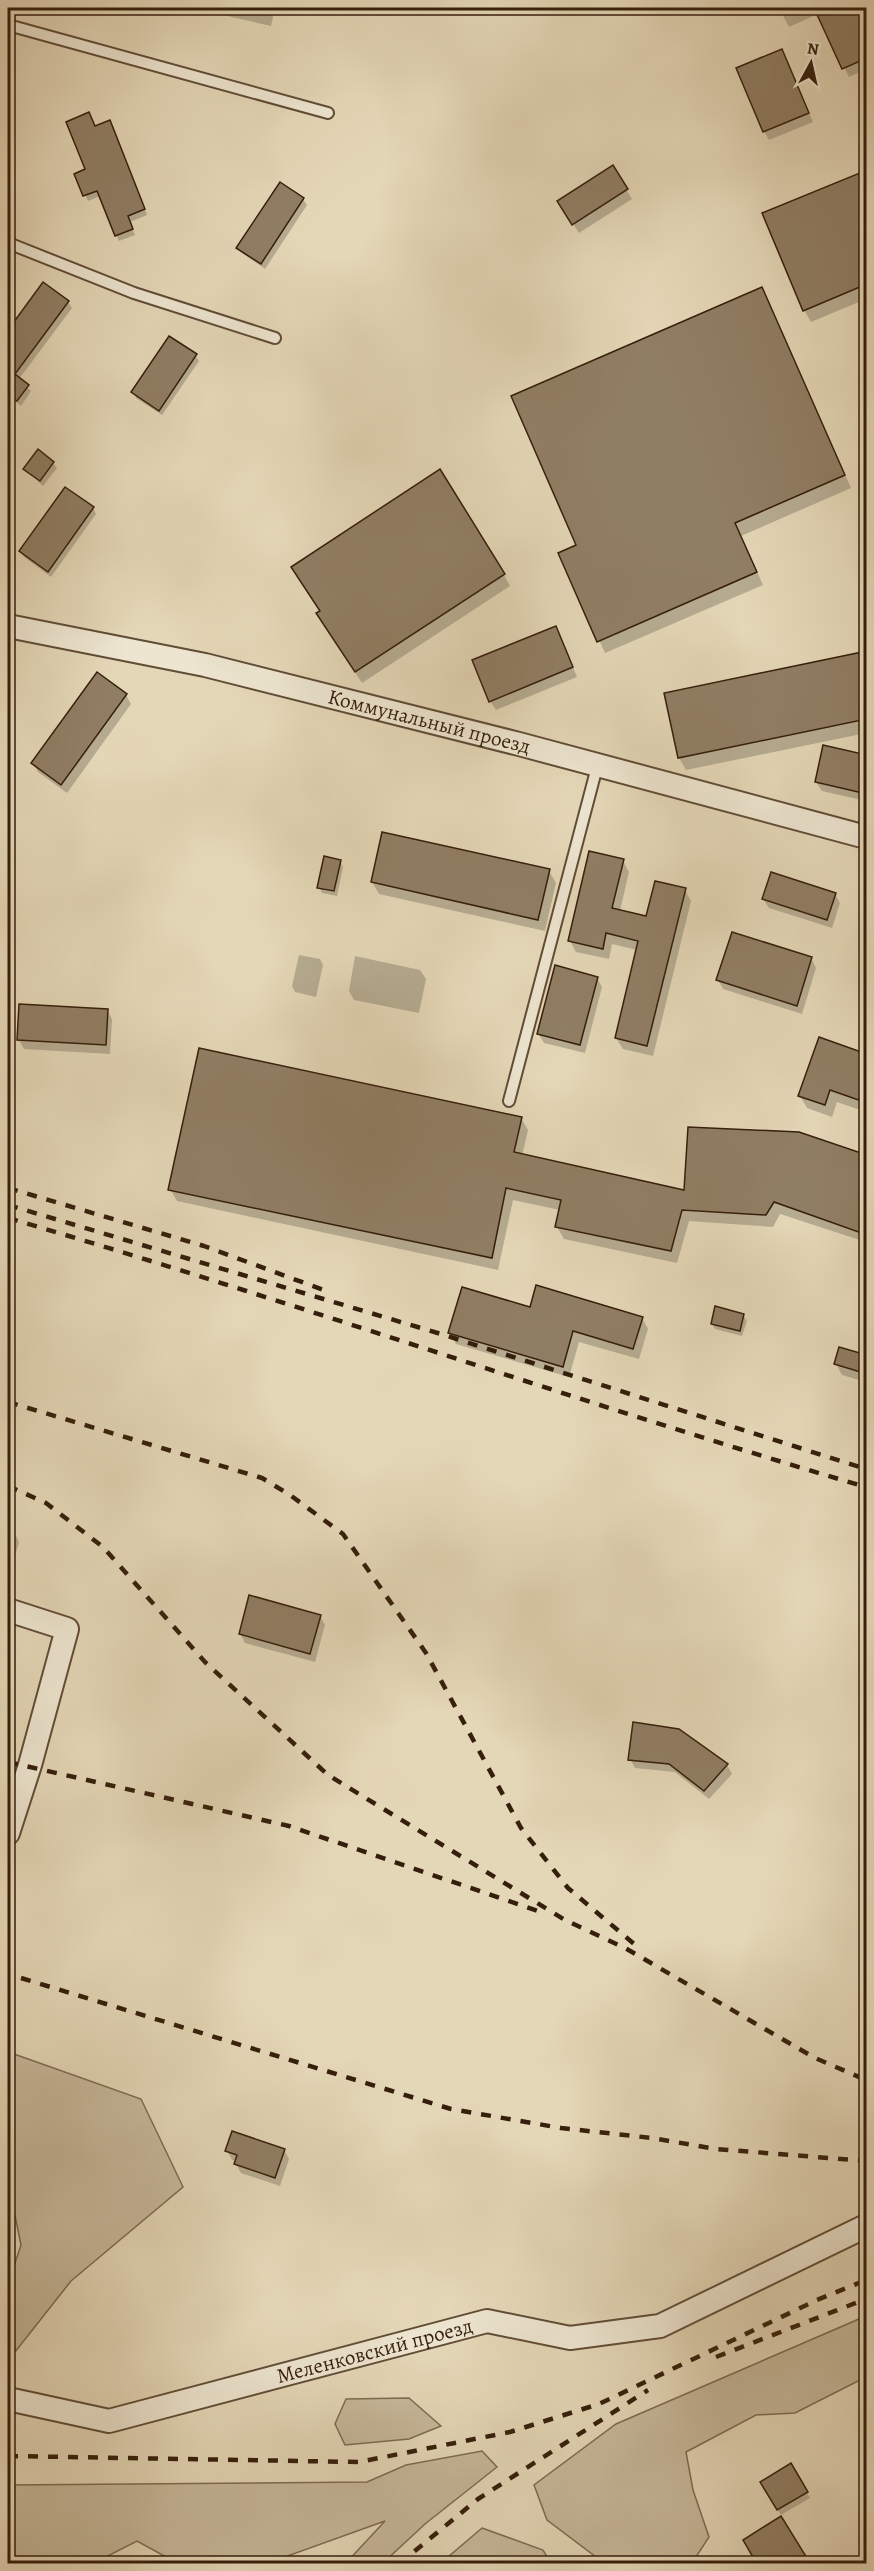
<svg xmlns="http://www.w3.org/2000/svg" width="874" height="2571" font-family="Alegreya,serif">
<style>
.green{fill:#c6b89a;stroke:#7e6b52;stroke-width:1.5}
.shadow{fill:#0003}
.building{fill:#907e64;stroke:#351e0b;stroke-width:1.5}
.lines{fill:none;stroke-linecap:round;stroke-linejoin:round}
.service-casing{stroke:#614c36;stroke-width:14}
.minor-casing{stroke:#614c36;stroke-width:26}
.service{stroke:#ede5d0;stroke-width:10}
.minor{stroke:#ede5d0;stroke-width:22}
.rail{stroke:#351e0b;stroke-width:4.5;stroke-dasharray:10 10;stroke-linecap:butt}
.labels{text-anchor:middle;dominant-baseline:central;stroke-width:4.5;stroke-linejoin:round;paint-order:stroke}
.street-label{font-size:21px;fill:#351e0b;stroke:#ede5d0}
</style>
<rect width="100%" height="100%" fill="#e4d7b7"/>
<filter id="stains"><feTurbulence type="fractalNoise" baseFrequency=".00333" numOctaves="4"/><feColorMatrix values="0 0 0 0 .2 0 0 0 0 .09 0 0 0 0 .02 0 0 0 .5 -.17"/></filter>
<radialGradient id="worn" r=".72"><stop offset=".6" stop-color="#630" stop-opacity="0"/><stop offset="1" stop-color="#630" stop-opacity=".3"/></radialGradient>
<!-- green -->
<g class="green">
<polygon points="14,2054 141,2099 183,2187 71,2281 15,2352 8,2352 8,2284 21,2245 8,2181 8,2059"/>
<polygon points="866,2316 866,2377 795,2413 756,2415 686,2452 693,2490 709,2537 692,2563 662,2560 655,2563 604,2563 547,2520 534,2485 616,2424"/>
<polygon points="409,2398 441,2426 409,2439 345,2445 335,2424 346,2399"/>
<polygon points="482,2451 497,2467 425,2524 383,2563 346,2563 385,2521 268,2563 177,2563 137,2541 94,2563 8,2563 8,2485 367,2482 406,2465"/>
<polygon points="482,2528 543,2550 551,2563 441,2563"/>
</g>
<!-- shadow -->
<g class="shadow">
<polygon points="192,8 275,8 271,26"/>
<polygon points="779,8 866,8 866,69 849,77 818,14 789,27"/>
<polygon points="782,51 813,122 769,140 764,131"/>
<polygon points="95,128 112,128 147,215 130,222 135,235 119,241 100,196 88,201 76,174 87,170"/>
<polygon points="612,167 632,199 579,233 564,210"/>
<polygon points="866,171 866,299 811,322 804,310"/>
<polygon points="280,184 303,199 307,205 265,269 242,253 238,248"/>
<polygon points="44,284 68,302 72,308 19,379 31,391 21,406 8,396 8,332"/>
<polygon points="762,289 851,488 741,536 763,585 605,653 560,554 578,546"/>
<polygon points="195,355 199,361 162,415 136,398 133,392"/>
<polygon points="53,463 57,468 43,486 25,469"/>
<polygon points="66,489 93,508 96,514 51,577 24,557 20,551"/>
<polygon points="504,575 510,586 362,683 324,625"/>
<polygon points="560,636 577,677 496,710 490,701"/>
<polygon points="866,653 866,733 686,770 679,758 666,694"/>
<polygon points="126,695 131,704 67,793 38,772 33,763"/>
<polygon points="866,756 866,801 822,791 816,782"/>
<polygon points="340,861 343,867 337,896 322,893 319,887"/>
<polygon points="623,861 629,872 620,911 647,918 685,890 691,901 653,1056 623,1049 616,1038 637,950 612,944 609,959 576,952 570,941"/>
<polygon points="549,871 556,883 545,931 379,894 372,882"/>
<polygon points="835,894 840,903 832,928 769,908 763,899"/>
<polygon points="299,955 320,959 323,965 316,997 295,992 292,986"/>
<polygon points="355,956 420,970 426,979 419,1013 354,1000 349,991"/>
<polygon points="811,958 816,968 802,1014 723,989 718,980"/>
<polygon points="597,978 602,987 585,1053 544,1043 538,1033"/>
<polygon points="107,1010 112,1019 110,1054 24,1049 19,1040"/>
<polygon points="866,1056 866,1112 837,1102 832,1117 807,1108 800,1096"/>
<polygon points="521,1118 528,1130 522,1156 685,1192 866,1157 866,1242 780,1214 773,1227 689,1221 677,1263 564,1239 557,1227 560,1210 513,1200 498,1270 177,1201 170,1189"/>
<polygon points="531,1309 642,1318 648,1329 639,1359 579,1342 569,1377 456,1344 450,1332"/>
<polygon points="743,1315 747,1321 742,1336 715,1329 712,1323"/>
<polygon points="866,1357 866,1382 842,1375 836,1364"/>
<polygon points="8,1534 16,1536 19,1542 12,1567 8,1566"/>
<polygon points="320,1616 325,1625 315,1662 245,1643 240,1633"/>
<polygon points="630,1759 727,1765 732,1774 709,1799 675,1772 635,1768"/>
<polygon points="866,2059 866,2073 863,2067"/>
<polygon points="227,2150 284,2150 289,2159 280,2186 241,2173 236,2164 237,2161 232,2160"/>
<polygon points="791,2465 810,2498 781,2515 762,2483"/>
<polygon points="780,2518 809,2564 759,2564"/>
</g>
<!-- building -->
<g class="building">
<polygon points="814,8 867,8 867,58 842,69"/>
<polygon points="782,49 809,113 763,132 736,68"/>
<polygon points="89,112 95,126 110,120 145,209 128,216 133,229 115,236 97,191 83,196 74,174 85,169 66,122"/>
<polygon points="613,165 628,189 572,225 557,201"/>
<polygon points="867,170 867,284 803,311 762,213"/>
<polygon points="280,182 304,198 261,264 236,248"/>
<polygon points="43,282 69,301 15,374 29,385 17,401 8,394 8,330"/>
<polygon points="762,287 845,475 735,523 757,572 597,642 558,553 576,545 511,396"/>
<polygon points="169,336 197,354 159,411 131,392"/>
<polygon points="38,449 54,462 40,481 23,469"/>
<polygon points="440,469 505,574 355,672 316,613 320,611 291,567"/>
<polygon points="65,487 94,507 48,572 19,551"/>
<polygon points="556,626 573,667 489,702 472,660"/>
<polygon points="867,651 867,719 678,758 664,693"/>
<polygon points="97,672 127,694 61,785 31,763"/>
<polygon points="823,745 867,755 867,794 815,782"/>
<polygon points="382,832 550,869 538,920 371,882"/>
<polygon points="589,851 624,859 612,908 646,916 655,881 686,888 647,1046 615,1038 638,941 606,933 603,949 568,941"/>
<polygon points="324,856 341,860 334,891 317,888"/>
<polygon points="771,872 836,893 827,920 762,899"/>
<polygon points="732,932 812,957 797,1006 716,980"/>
<polygon points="555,965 598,977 580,1045 537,1034"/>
<polygon points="19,1004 108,1009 106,1045 17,1040"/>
<polygon points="819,1037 867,1054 867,1103 830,1090 825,1105 798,1096"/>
<polygon points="199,1048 522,1117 514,1152 684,1190 688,1127 799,1132 867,1155 867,1235 774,1202 766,1215 682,1210 671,1251 555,1227 561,1200 506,1188 492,1258 168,1190"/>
<polygon points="536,1285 643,1317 633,1349 573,1331 563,1367 448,1333 462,1287 530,1307"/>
<polygon points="715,1306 744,1314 740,1331 711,1324"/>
<polygon points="839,1347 867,1355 867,1374 834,1364"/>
<polygon points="249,1595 321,1615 310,1654 239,1634"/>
<polygon points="633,1722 679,1729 728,1764 704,1791 669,1764 628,1760"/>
<polygon points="232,2131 285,2149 275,2178 234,2164 237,2155 225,2151"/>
<polygon points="791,2463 808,2492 777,2510 760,2482"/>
<polygon points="781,2516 807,2558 799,2564 757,2564 743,2540"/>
</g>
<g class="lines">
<defs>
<g id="service">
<polyline points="8,25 328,113"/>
<polyline points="8,243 134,293 275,338"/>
<polyline points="509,1101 597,767"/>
</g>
<g id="minor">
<path id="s1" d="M8,626L205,665L519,744L866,837"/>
<polyline points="8,1610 67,1629 30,1765 8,1833"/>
<path id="s2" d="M8,2399L109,2421L487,2321L570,2338L660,2326L866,2226"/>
</g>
</defs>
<!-- service casing -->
<use href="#service" class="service-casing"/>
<!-- minor casing -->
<use href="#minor" class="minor-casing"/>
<!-- service -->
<use href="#service" class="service"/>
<!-- minor -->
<use href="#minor" class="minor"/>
<!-- rail -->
<g class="rail">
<polyline points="8,1188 204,1246 329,1292"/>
<polyline points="8,1205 441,1334 866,1469"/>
<path d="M8,1218C296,1302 579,1403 866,1487"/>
<polyline points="8,1402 262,1478 290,1495 343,1534 426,1653 521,1828 568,1888 640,1949"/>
<polyline points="8,1486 46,1503 103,1547 205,1662 328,1775 565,1920 625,1948 815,2058 866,2080"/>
<polyline points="8,1762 289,1826 541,1912"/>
<polyline points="21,1978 451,2109 561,2128 652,2138 716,2149 866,2161"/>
<polyline points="716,2357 866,2299"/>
<polyline points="8,2456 359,2462 510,2432 599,2404 817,2300 866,2280"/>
<polyline points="399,2564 478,2499 648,2390"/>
</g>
</g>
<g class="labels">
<!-- street labels -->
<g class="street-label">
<text stroke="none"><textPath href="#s1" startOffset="432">Коммунальный проезд</textPath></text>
<text stroke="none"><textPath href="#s2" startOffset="378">Меленковский проезд</textPath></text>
</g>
</g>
<!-- margin -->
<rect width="874" height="2571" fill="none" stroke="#e4d7b7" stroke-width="30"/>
<rect x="9" y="9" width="856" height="2553" fill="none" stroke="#351e0b" stroke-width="3"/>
<rect x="15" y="15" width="844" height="2541" fill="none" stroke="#351e0b" stroke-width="1.5"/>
<!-- north arrow -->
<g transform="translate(811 63) rotate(8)" stroke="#ede5d0" stroke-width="4.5" paint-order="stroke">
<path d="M0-4.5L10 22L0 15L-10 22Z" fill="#351e0b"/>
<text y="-9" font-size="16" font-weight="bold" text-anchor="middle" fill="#351e0b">N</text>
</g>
<rect width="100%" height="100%" filter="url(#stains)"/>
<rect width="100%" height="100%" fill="url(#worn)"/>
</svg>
